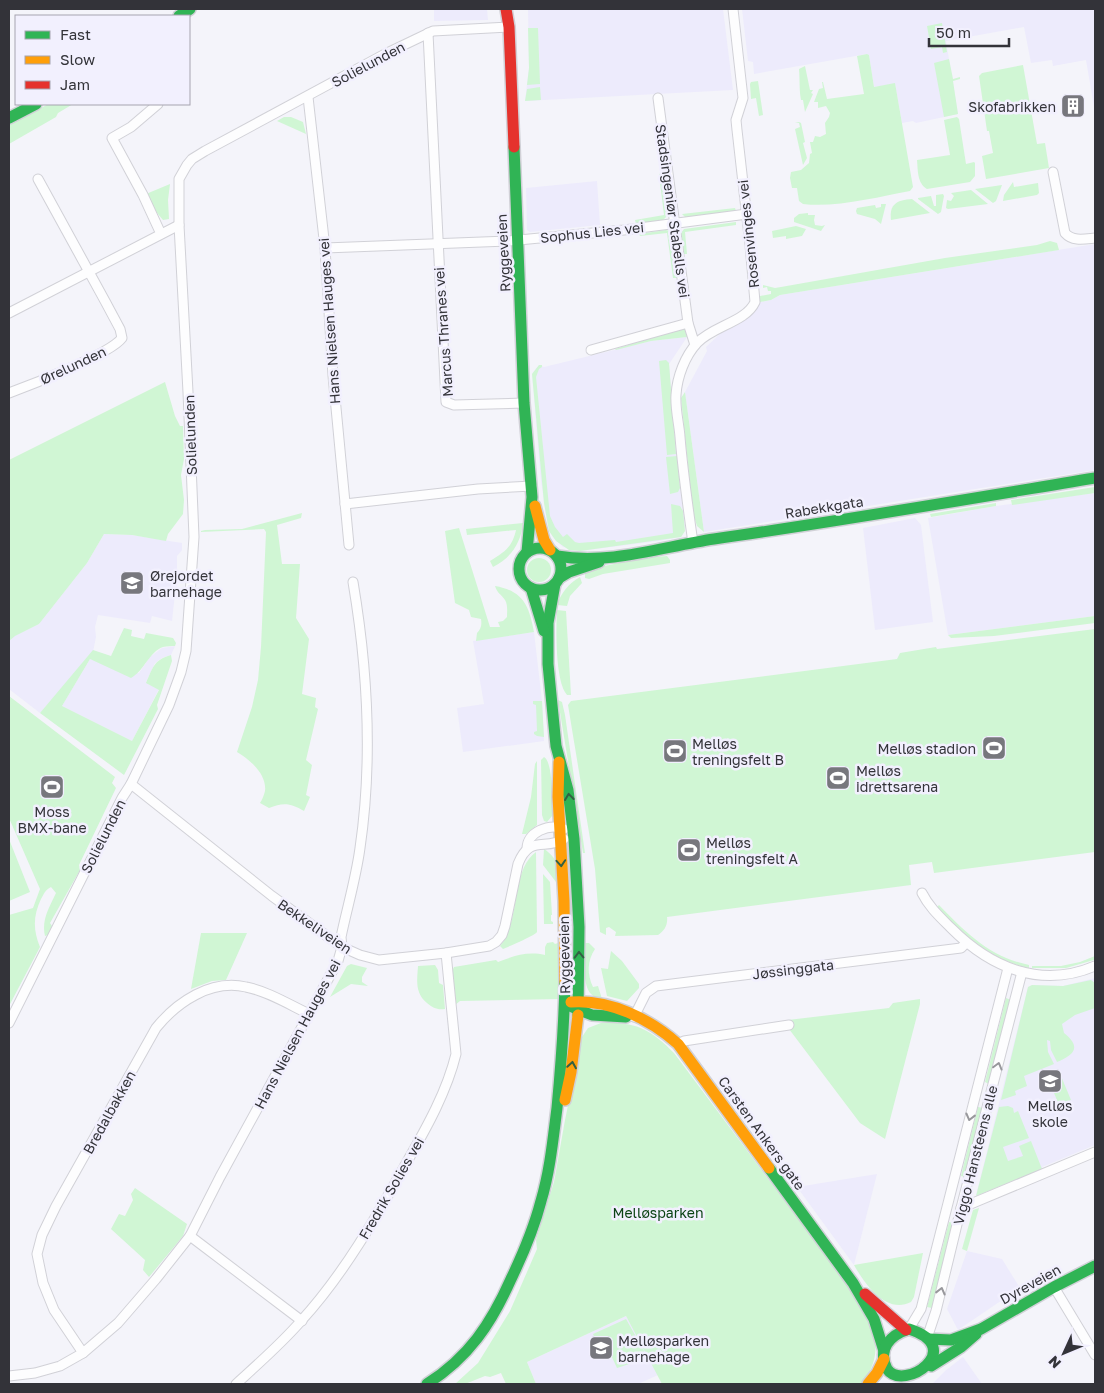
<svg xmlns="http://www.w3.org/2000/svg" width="1104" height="1393" font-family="'Golos Text',sans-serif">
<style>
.built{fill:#edebfc}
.green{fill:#d0f6d4}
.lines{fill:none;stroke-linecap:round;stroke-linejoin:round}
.street-casing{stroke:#d1d1d7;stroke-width:11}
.fast-casing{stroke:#d1d1d7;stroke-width:14}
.slow-casing{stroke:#d1d1d7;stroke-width:14}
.jam-casing{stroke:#d1d1d7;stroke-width:14}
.street{stroke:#fdfdfe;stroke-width:9}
.fast{stroke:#30b455;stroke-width:11}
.slow{stroke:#ff9f0a;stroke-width:11}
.jam{stroke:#e5322d;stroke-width:11}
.oneway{stroke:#326043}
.oneway2{stroke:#98989c}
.labels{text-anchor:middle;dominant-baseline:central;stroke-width:5;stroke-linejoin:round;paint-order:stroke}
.street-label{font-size:14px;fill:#333339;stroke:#f2f0fe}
.poi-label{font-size:14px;fill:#333339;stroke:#f2f0fe;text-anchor:start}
.park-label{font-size:14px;fill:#0b4314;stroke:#f2f0fe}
</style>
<rect width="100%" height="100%" fill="#f4f4fa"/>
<!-- built -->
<g class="built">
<polygon points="434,9 487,9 488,20 434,21"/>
<polygon points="528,9 723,9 733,90 525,101 529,68"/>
<polygon points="742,9 1095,9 1095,113 1086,60 1053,66 1052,60 1031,63 1024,27 946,41 958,114 916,123 913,121 902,123 895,84 874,87 869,55 867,54 754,74 753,62 748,61"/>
<polygon points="597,181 600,225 530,232 527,230 526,188"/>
<polygon points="1095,244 1095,470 704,532 685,392 707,351 706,347 723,331 748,317 760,302 771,300 780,295"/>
<polygon points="687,337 669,364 676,454 685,526 683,534 681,537 658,541 580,551 563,547 552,536 547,522 541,481 532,374 539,365 544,367 651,341"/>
<polygon points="1095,493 1095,616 948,635 928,518 996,506"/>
<polygon points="915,518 921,525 933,622 875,630 863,528"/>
<polygon points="104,534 132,535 182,543 182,550 177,556 177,575 172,621 152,616 150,623 98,615 95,627 96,637 93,652 40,713 9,689 9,641 14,636 39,624 87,563"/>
<polygon points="534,632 542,701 544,741 463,752 457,708 484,704 473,641"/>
<polygon points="175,646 171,655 162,658 155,663 146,682 159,689 132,741 62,706 90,659 139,673 150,657 162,648"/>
<polygon points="1095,978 1095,1145 1042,1167 1042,1169 976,1195 1028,987 1032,985 1063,986"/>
<polygon points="877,1174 854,1265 797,1187"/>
<polygon points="967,1251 1002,1259 1020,1288 958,1330 947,1309"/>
<polygon points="626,1316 658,1375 638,1384 536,1384 527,1362"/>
<polygon points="963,1357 982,1384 932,1384 945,1371"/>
</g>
<!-- green -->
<g class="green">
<polygon points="942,23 947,52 943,53 942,47 931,49 927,26"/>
<polygon points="528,28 538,28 540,84 527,85 529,68"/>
<path d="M867,54L869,55L874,87L895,83L913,187L910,191C878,197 835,208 803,204L799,201L797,188H792L790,178L791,172L801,170L809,163L810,154L812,153L810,142H813L815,136L820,137L826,134L825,123L829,117L830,113L826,106L818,108V102H814L819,89L823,88L822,82H823L827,99L864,94L857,56Z"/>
<polygon points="949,59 953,79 960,77 960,79 953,81 958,114 944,117 934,63"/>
<polygon points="1023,65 1037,144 1045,143 1049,168 986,179 982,156 993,153 989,131 987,131 979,76 982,73"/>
<path d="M805,66L810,90H813L811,93L813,94L805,112L803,100H801C799,89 800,80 799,69Z"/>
<polygon points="758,81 763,115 759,116 756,98 751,99 750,84 751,82"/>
<polygon points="540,87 541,100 525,101 527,89"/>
<polygon points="49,104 73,104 58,113 56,117 9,144 9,123"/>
<polygon points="284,117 291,117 303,122 306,134 277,121"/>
<path d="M957,117L959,119L966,164L974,162L975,163V176L970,182L927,189C917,183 918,170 917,160L950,155L944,120Z"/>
<polygon points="795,122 799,122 801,123 805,142 803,143 807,158 803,165 795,129 800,127 799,123"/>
<polygon points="663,173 668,215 663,220 636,224 635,220 664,215 659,174"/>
<polygon points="1013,182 1014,187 1038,183 1039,193 1037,195 1003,201 1004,195"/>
<polygon points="170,184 168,200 169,219 163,220 152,207 146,194"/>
<polygon points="1002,185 996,201 993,203 975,189"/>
<polygon points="971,190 988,204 948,209 946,208 947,200 951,201 954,196 951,193"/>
<polygon points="943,194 944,196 941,212 938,214 918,199 918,198 931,196 934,206 936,206 936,195"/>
<path d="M912,199L930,213L891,220C889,204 897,200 912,199Z"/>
<polygon points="881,204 886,204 881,224 875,219 857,214 856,211 857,208 875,205 876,208 881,207"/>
<polygon points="735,208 736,211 686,218 682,214"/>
<polygon points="808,213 808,215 815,215 814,220 815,225 822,226 825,225 821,231 794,222 794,218 799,214"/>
<polygon points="736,222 736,225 685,232 687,254 684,254 681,233 684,229"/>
<polygon points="796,226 806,229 802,236 786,239 786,236 773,238 772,231"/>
<polygon points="666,230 670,231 673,236 677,278 673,278 667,233 640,236 639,234"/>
<polygon points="1050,241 1057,243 1059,250 780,295 771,300 760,302 760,296 771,294 771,291 768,291 767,287 763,288 763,285 775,288 781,287 945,258 1037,245"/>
<polygon points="684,328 686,329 688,335 687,337 651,341 616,350 615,349"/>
<polygon points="666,360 669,363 676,454 667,455 659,361"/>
<polygon points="539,365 542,365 542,367 539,369 536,377 550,516 555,527 563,537 567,534 575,542 579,543 615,540 616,542 673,533 671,504 680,506 683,511 685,531 681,537 580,551 569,550 556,541 549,531 544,503 532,374"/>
<polygon points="165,382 175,416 180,426 183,426 184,459 181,475 184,500 183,514 168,534 166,541 132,535 104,534 87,563 39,624 15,636 9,641 9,460"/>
<polygon points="685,392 704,532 697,526 693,513 681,398"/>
<polygon points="677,456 680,488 678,492 670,494 666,457"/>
<polygon points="1095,487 1095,493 1012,505 1011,500"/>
<polygon points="996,503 996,506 931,517 930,514"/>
<path d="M302,513L301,518L277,525L282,564H300L296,618L309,639L302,694L316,698L315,707L318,709L306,760L312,765L306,795L310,797L304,811C291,803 283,802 269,808L260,803C262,800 264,795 265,791C267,774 250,760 237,752L252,707L258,680L261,647L266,532L264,529L201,532V531L205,530L242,529Z"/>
<path d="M523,523C521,543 511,558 493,567L490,561C504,552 512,548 516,530L467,535L466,529Z"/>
<path d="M459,528L490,627H500L498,622L503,621L507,617C507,612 508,605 505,600C501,594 497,593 495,586C523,591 529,605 534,632L476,641L477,633C481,629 482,625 481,619L471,617L469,610L455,603L445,531Z"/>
<polygon points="667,556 670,560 670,563 603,574 589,579 585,578 585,570 643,558"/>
<circle cx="539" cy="570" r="12"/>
<path d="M580,577L582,583L570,596L567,606L557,605C561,593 569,583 580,577Z"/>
<path d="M557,610L566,611L571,695H567C555,682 556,629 557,610Z"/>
<polygon points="1095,616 1095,623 994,636 951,638 948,635"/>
<path d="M124,628L132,630L131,636L144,639L146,633L173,638L176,643L175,646C172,646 167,646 163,647C149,652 144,671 131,678L90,659L62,706L132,741L159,690L146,683C153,667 154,660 171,655L172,661L157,705L158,709L124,775L40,713L93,650L111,656Z"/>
<path d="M1095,629V852L934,873L932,862L909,865L911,885L667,917C668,924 665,931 658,935L615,936L616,932L609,927L606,928V935L600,932L595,869L568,705L571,701L897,659L900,653L936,647L937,649Z"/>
<path d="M9,696L115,777L112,783L116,788L79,865L80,870L50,923L52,926L48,935L45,936C41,920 50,906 56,893L51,887C45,890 44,894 41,899C33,916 33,930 40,947L9,1006V915L33,908L40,889L9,818Z"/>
<polygon points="558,700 562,702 565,715 585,853 583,853"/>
<polygon points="533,701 542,701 544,737 537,736 534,734 534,732 537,731 536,705 533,704"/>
<path d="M544,757C553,762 552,800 553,811L552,816L547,822L544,821L542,815L541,760Z"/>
<polygon points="537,761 537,825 526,834 522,834 531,797 535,764"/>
<polygon points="9,839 30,892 9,901"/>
<path d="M544,849C559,859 557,866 556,882L543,865Z"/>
<path d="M536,852L537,932C534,936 510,946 503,949L500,946C521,922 510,871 536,852Z"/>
<polygon points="543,874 550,882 552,915 551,915 551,921 553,922 553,924 544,924"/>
<path d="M939,905C966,933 990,957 1029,965V968C991,960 963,935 937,907Z"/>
<polygon points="201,933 247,933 226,980 212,981 191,989"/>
<path d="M553,942L555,944L558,943L560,955V999L460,1001L455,1005L452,971L454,967L496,960L498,962C514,956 527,951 545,955V947L547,943Z"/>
<path d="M584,943H589L595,949C587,961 587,974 593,987L598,986L602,999C598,998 594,997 591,994C582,984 584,956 584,943Z"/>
<polygon points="611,951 622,961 639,984 639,988 627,1001 607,996 601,968 608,969"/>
<polygon points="1095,956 1094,960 1066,968 1032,968 1032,966 1061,966 1080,962"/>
<polygon points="351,964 367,968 362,977 362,982 368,986 351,984 330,997 347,966"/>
<path d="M435,965L438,970L439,983L443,985L445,1009C437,1010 433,1008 427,1003C415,993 417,981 418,966Z"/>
<path d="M1091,980L1095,983V1008L1075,1015L1062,1024L1064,1033C1082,1047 1074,1055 1057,1062L1051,1050L1050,1041L1047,1040L1048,1052L1054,1064L1024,1076L1027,1086L1015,1091L1016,1095L1001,1100L1028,987L1032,985L1063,986Z"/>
<polygon points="1006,998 1011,1000 989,1084 985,1082"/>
<polygon points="920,999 920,1004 885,1139 860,1123 789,1029 788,1020 889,1008 893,1003"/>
<path d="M601,1023C634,1021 651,1029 674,1053L849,1287C871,1320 889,1347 862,1384H662L626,1316L527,1362L536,1384H506L501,1373L490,1377L485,1376L465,1384H455L478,1363L510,1311L537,1249L536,1240L554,1182L565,1120L582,1037L588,1028Z"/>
<polygon points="1061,1076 1071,1100 1059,1105 1049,1081"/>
<polygon points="1008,1106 1013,1108 1014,1113 1018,1111 1029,1138 1003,1147 1008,1161 1023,1156 1019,1146 1031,1141 1042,1169 976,1196 999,1107"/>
<polygon points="978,1107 983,1108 965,1177 961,1176"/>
<polygon points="135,1188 187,1224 183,1236 149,1277 143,1270 145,1260 111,1229 119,1214 125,1216 133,1200 131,1194"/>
<polygon points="979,1208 967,1251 962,1249 973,1210"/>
<polygon points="949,1222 953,1223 932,1308 927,1307"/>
<path d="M923,1253L914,1297L911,1302C886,1315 864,1283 854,1265Z"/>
<polygon points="626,1319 648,1358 617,1368 604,1340 597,1343 593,1334"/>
</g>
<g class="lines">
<defs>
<g id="street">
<polyline points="428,33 446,402 454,405 524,403"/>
<polyline points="308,97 325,248 333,376 349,545"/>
<polyline points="658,98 688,323 695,345"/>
<polyline points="158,104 131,127 112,138 143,195 161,234"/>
<path d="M1053,172L1065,233C1073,242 1085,239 1095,238"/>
<polyline points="325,248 508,241 624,230 747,214"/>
<polyline points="9,313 179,225"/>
<polyline points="591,350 688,323"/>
<path d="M9,393C31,385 110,354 122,338L120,329L105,301L38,179"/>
<polyline points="345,504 478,489 532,486"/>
<path d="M693,543C688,508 683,473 680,437C679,423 675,409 676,395C677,377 685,356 697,343C713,326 746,322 755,302L750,245L737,130L736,120L743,98L733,9"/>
<path d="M131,784L272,896L342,947L360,955L379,960L446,953L489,946L496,942L502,935L505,926L518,864C530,834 545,851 564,839"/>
<path d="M527,849C527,832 549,823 564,829"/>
<path d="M922,893C929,907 940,917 951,928C991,968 1041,989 1095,966"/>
<polyline points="634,1017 646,993 656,986 961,948 966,943"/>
<polyline points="9,1023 122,798 131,784 169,705 181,672 186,651 194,537 188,392 179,225 179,179 187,165 192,159 205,151 385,54 433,31 509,27"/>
<polyline points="678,1044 684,1041 789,1025"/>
<polyline points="961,1208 1095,1152"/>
<polyline points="190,1236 302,1321"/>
<polyline points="1054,1287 1095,1355"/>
<polyline points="909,1329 921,1309 1008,968"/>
<polyline points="927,1338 936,1311 961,1208 1022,972"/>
<path d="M83,1353L54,1310L43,1283L37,1254L42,1235L56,1206L156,1028C177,1002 211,979 246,987C267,991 290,1005 309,1014"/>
<path d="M9,1376L35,1373L60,1366L83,1353L118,1323L156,1279L190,1236L220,1177L338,961L342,947L341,937C347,908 356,878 360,848C373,759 368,671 353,582"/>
<path d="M236,1384C258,1364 281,1344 301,1321C344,1274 377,1216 408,1160C427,1127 447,1091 456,1054L446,953"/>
</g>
<g id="fast">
<polyline points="179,16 190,9"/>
<polyline points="9,118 36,104"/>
<polyline points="514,147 524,403 532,497 527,552"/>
<circle cx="540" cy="569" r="21"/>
<path d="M557,556C610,565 661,547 714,539C841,521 968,499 1095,478"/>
<polyline points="559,578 569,572 599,562"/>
<polyline points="555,584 548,623 548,664 556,746 568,790 574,839 579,927 578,1015"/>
<polyline points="531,588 544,631"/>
<polyline points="572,1007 592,1015 626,1017"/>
<polyline points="769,1168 853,1283 874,1319 884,1351"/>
<path d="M909,1329C968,1348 904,1393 887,1369C877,1349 890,1335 909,1329Z"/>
<polyline points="929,1339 951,1340 981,1329 1054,1287 1095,1266"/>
<polyline points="931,1366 961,1347 976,1334"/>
<path d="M427,1384C469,1357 491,1324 511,1279C523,1254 534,1228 541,1201C550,1171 553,1139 557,1108C561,1066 564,1024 565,982"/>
</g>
<g id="slow">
<polyline points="535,506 544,540 550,550"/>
<polyline points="559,762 558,797 564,901 565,982"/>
<path d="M571,1002C610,999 650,1019 678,1044L769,1168"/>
<polyline points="565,1100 571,1072 578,1015"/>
<polyline points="868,1384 877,1373 884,1359"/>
</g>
<g id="jam">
<polyline points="506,9 509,27 514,147"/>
<polyline points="865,1294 906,1330"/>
</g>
</defs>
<!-- street casing -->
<use href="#street" class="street-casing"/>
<!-- fast casing -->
<use href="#fast" class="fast-casing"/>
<!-- slow casing -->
<use href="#slow" class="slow-casing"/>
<!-- jam casing -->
<use href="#jam" class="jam-casing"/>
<!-- street -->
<use href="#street" class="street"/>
<!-- fast -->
<use href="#fast" class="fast"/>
<!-- slow -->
<use href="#slow" class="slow"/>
<!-- jam -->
<use href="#jam" class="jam"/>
</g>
<!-- one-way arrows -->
<defs><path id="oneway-chevron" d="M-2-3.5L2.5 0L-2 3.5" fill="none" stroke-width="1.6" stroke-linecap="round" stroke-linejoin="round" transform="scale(1.25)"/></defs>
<g class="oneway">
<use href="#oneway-chevron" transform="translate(569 797) rotate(-97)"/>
<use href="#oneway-chevron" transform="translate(561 863) rotate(86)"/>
<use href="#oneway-chevron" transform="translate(579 955) rotate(-91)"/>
<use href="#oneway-chevron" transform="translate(572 1065) rotate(-81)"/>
</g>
<g class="oneway2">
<use href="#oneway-chevron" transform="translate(998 1066) rotate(-75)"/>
<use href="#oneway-chevron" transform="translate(970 1117) rotate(104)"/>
<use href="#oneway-chevron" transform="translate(941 1291) rotate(-76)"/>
</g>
<!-- icons -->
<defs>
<symbol id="building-square" viewBox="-11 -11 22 22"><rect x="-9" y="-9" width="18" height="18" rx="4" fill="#77777d" stroke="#f2f0fe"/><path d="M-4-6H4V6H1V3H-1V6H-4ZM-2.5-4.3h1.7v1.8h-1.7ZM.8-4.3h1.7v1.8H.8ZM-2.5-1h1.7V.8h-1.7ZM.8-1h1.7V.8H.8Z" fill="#fff"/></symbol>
<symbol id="school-square" viewBox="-11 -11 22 22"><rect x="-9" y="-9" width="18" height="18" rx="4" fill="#77777d" stroke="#f2f0fe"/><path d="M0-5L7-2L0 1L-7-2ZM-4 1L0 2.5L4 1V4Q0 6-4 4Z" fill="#fff"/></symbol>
<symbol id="stadium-square" viewBox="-11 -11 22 22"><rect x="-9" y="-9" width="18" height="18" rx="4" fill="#77777d" stroke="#f2f0fe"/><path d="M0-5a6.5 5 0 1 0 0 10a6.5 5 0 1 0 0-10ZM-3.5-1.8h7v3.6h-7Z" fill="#fff"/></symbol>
</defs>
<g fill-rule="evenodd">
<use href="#building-square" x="1059" y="92" width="28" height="28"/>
<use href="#school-square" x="118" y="569" width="28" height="28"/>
<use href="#stadium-square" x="980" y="734" width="28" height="28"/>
<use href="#stadium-square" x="661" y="737" width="28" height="28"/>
<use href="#stadium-square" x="824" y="764" width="28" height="28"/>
<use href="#stadium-square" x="38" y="773" width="28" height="28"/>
<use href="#stadium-square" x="675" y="836" width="28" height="28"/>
<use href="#school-square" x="1036" y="1067" width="28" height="28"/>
<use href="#school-square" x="587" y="1334" width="28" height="28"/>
</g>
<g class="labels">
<!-- street labels -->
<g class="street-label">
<text transform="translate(368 64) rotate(-28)">Solielunden</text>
<text transform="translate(673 211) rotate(82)">Stadsingeniør Stabells vei</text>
<text transform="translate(592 232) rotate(-6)">Sophus Lies vei</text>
<text transform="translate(748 234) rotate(-96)">Rosenvinges vei</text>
<text transform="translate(503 253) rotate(-93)">Ryggeveien</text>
<text transform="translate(329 321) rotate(-94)">Hans Nielsen Hauges vei</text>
<text transform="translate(443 332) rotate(-94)">Marcus Thranes vei</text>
<text transform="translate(73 365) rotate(-25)">Ørelunden</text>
<text transform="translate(190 435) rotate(-92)">Solielunden</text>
<text transform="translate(824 507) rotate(-9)">Rabekkgata</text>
<text transform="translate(103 836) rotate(-63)">Solielunden</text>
<text transform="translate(315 926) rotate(34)">Bekkeliveien</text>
<text transform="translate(564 955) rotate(-91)">Ryggeveien</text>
<text transform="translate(793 969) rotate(-7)">Jøssinggata</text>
<text transform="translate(297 1034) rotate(-62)">Hans Nielsen Hauges vei</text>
<text transform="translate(109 1112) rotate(-61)">Bredalbakken</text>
<text transform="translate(762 1133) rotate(54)">Carsten Ankers gate</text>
<text transform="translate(975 1155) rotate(-76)">Viggo Hansteens alle</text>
<text transform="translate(391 1188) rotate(-60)">Fredrik Solies vei</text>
<text transform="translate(1030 1284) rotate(-29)">Dyreveien</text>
</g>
<!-- poi labels -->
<g class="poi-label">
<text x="1056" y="106" text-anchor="end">Skofabrikken</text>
<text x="150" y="575">Ørejordet<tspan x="150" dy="16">barnehage</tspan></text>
<text x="692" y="743">Melløs<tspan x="692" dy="16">treningsfelt B</tspan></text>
<text x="976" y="748" text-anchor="end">Melløs stadion</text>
<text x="856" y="770">Melløs<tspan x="856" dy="16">idrettsarena</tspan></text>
<text x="52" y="811" text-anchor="middle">Moss<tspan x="52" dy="16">BMX-bane</tspan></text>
<text x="706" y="842">Melløs<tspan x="706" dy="16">treningsfelt A</tspan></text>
<text x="1050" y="1105" text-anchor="middle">Melløs<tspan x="1050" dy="16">skole</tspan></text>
<text x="618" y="1340">Melløsparken<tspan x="618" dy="16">barnehage</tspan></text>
</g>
<!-- park labels -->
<g class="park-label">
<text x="658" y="1212">Melløsparken</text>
</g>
</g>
<!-- border -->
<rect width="1104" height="1393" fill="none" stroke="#333339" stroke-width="20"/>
<!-- legend -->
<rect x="15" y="15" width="175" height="90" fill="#f2f0fe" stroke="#a6a4af"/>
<rect x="25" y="31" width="25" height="8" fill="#30b455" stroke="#a6a4af"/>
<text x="60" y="40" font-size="15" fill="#333339">Fast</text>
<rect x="25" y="56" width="25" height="8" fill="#ff9f0a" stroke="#a6a4af"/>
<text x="60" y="65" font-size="15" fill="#333339">Slow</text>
<rect x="25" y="81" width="25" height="8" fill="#e5322d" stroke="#a6a4af"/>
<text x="60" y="90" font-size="15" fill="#333339">Jam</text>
<!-- north arrow -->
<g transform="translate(1064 1353) rotate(226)" stroke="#f2f0fe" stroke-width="4" paint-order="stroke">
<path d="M0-4L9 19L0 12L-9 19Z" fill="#333339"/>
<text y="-8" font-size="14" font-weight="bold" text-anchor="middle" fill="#333339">N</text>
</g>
<!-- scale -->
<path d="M929 38v8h80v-8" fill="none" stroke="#333339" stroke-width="2.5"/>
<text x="936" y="38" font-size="15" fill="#333339" stroke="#f2f0fe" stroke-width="4" paint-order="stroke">50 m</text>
</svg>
